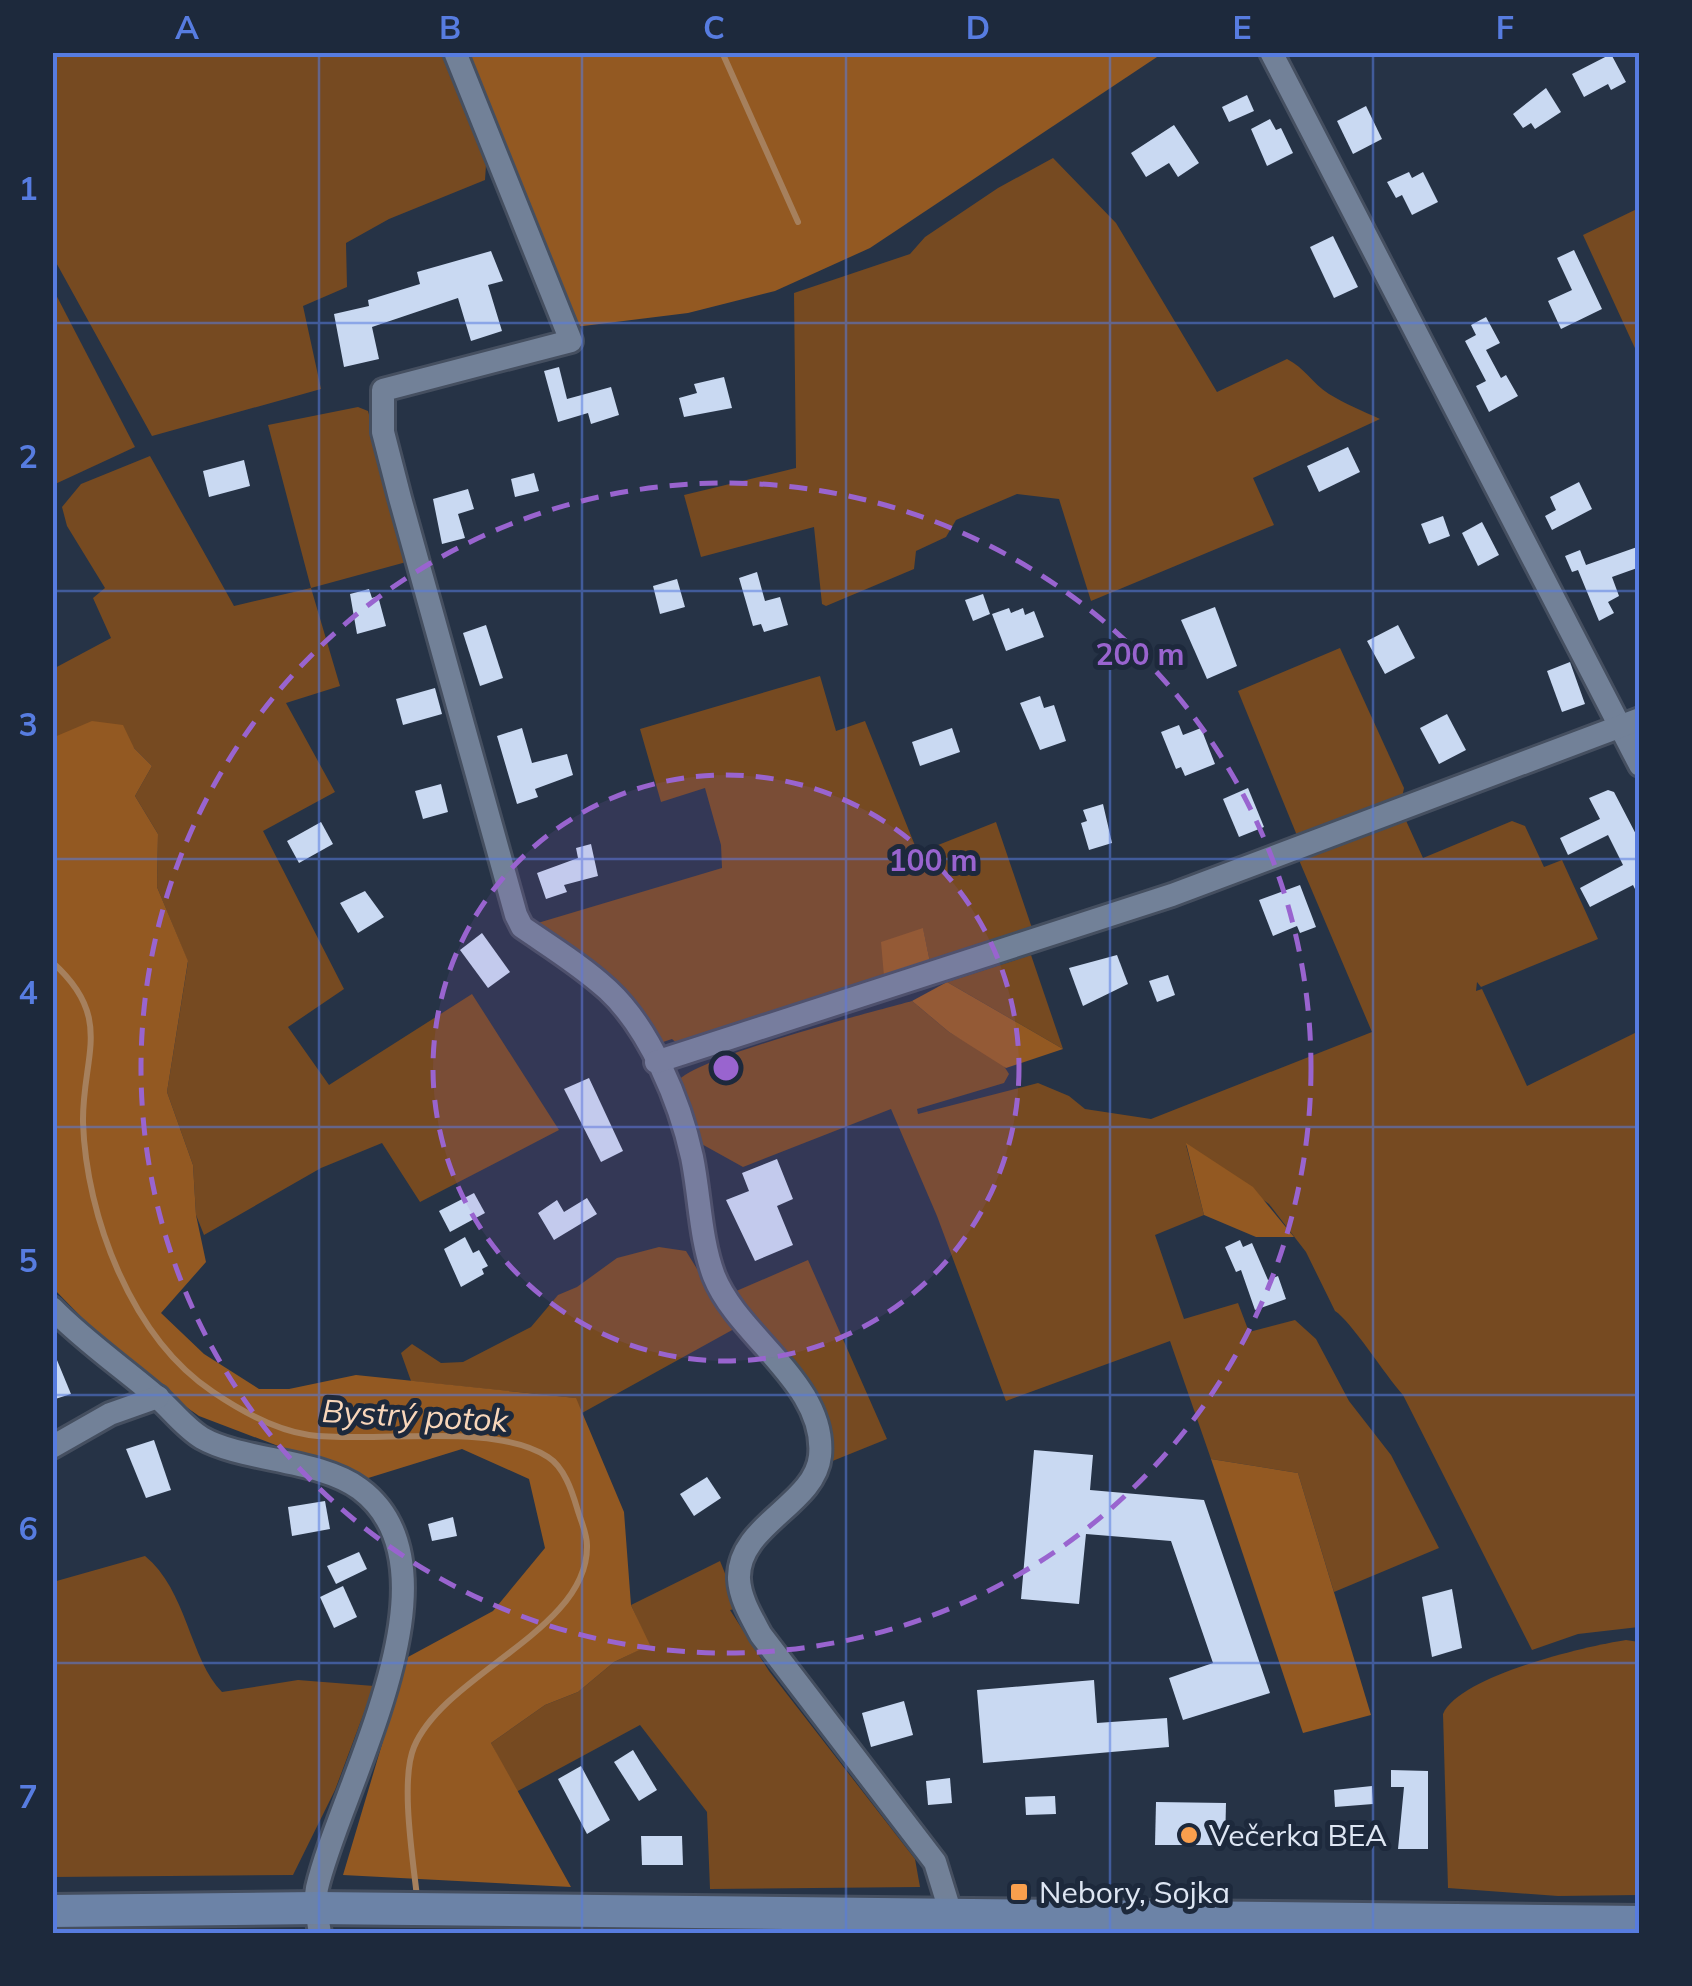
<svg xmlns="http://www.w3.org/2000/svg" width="1692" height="1986" font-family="Mulish,sans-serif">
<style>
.green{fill:#764a21}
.forest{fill:#935922}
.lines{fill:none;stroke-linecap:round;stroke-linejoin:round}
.stream{stroke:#a6805d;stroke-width:6}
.building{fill:#c9d9f2}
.minor-casing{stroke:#454f60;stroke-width:28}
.secondary-casing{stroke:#454f60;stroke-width:38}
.minor{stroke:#728198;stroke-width:22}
.secondary{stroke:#6c83a7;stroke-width:32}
.grid{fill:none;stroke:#577ce0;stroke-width:2.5;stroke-opacity:0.55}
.ring{fill:none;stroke:#9964cf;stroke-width:5;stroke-dasharray:18 12}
.poi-dot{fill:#f99f4d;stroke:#1d293c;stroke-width:4}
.labels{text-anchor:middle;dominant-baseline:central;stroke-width:10;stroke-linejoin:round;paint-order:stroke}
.poi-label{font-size:30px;fill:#dee6f3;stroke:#1d293c;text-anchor:start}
.water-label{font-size:32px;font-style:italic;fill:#f8d6ba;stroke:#1d293c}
.centre{fill:#9964cf;stroke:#1d293c;stroke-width:5}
.ring-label{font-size:30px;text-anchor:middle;font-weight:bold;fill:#9964cf;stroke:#1d293c;stroke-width:10;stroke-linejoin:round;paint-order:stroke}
.neatline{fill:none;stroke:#577ce0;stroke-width:4}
.grid-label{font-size:32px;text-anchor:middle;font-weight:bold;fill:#577ce0}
</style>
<rect width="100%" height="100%" fill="#263346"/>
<!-- green -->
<g class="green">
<polygon points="53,52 442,53 486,165 485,180 389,219 346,243 347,287 303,306 321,389 152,436 53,257"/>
<path d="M1053,158L1116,223L1217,392L1287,359C1305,368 1312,383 1329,394C1345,404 1363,411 1380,419L1253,478L1274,525L1091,601L1059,499L1017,494L956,520L946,537L916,551L914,569L826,606L822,604L814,527L701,557L684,495L796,468L794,293L910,254L925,237L998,188Z"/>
<polygon points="1639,208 1639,357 1583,235"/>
<polygon points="52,287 135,447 53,485 52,485"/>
<polygon points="358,407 368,411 410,561 311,588 340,686 286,703 335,792 263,831 344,989 288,1027 329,1085 472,994 559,1130 420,1202 382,1143 321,1168 204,1235 196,1215 193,1165 167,1092 188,962 157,887 158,834 135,796 152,766 134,748 53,738 53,669 111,638 93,598 105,588 67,526 62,507 81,484 150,456 234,606 311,588 268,425"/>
<polygon points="1340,648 1404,788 1402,798 1298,838 1238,691"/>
<polygon points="820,676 836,731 865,721 918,853 996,822 1034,934 931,967 923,929 885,960 884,976 680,1046 672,1039 660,1043 531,925 722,868 721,845 705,788 661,802 640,729"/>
<path d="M1403,814L1423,858L1512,821L1525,826L1544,867L1562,860L1598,939L1481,987L1477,982L1476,991L1482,989L1527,1086L1639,1031V1627L1578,1634L1532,1650L1403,1395C1385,1375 1351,1321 1335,1311L1306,1252L1269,1204L1186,1145L1204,1215L1155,1235L1184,1319L1238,1303L1249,1332L1295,1320L1316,1339L1349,1401L1391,1455L1439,1548L1334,1592L1298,1473L1211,1459L1170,1341L1006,1401L937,1216L891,1109L743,1167L698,1142L675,1084C690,1058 873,1012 912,1001L949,1032L1002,1063L1009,1074L1004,1083L917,1109L918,1114L1038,1083L1069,1096L1085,1109L1151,1119L1372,1032L1296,853Z"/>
<polygon points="1031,955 1063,1049 947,982"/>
<polygon points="659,1247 686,1251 734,1329 582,1413 575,1398 411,1381 401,1353 412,1344 441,1363 463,1362 531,1327 558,1295 577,1287 617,1258"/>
<polygon points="808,1260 887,1439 830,1462 829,1425 820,1405 734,1292"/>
<path d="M145,1556C187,1590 190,1660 222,1692L298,1680L374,1686L335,1790L293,1875L53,1877V1582Z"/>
<polygon points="720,1561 739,1608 730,1610 769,1671 915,1859 920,1887 710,1889 707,1812 640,1725 516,1792 491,1743 545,1705 578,1692 614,1662 649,1645 631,1605"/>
<path d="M1626,1640L1639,1642V1895L1558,1896L1448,1888L1443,1714C1459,1676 1586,1646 1626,1640Z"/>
</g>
<!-- forest -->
<g class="forest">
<polygon points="463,53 1163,53 870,248 775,291 688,313 575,327"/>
<polygon points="92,721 123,725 134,748 152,766 135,796 158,834 157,887 188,961 167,1092 193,1165 196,1215 206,1262 161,1313 204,1354 259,1389 289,1389 356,1375 576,1398 624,1512 631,1605 650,1645 614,1662 578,1692 545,1705 491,1743 571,1887 343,1875 408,1657 493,1611 545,1548 529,1479 462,1449 365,1479 199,1416 132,1369 53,1288 52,738"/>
<polygon points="923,928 931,967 884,976 881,942"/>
<polygon points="947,982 1063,1049 1006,1068 949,1032 912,1001"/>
<polygon points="1186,1143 1253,1187 1294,1237 1256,1237 1204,1215"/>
<polygon points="1211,1459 1298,1473 1371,1715 1303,1733"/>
<polygon points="350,1929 552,1932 556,1933 346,1933"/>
</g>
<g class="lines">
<!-- stream -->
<g class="stream">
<polyline points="722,52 798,222"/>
<path d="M52,962C115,1018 82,1056 83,1122C86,1217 132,1338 213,1392C241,1411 276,1430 309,1435C375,1444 493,1421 548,1457C564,1467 572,1491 577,1508C580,1519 587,1533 587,1545C589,1630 445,1673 414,1747C400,1780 413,1860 417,1897"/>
</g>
</g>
<!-- building -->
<g class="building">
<polygon points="1611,54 1626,82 1611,90 1608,84 1584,97 1572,74"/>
<polygon points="1546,88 1561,112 1535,129 1531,123 1523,128 1513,114"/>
<polygon points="1247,95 1254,111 1229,122 1222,107"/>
<polygon points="1366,106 1382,139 1353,154 1337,121"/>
<polygon points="1270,119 1276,130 1281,128 1293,153 1267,166 1251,129"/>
<polygon points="1174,125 1199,163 1178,177 1169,163 1146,177 1131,153"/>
<polygon points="1409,172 1412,178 1423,172 1438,202 1412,215 1402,195 1396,198 1387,182"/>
<polygon points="1333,236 1358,287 1334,298 1310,247"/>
<polygon points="1574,250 1602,309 1561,329 1548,301 1572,290 1557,258"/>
<polygon points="491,251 503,281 488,285 502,331 471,341 458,298 372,327 379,359 344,367 334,314 369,306 368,300 420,284 417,272"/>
<polygon points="1486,317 1500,343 1486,350 1501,378 1506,375 1518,396 1489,412 1476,386 1486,381 1465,341 1476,335 1471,325"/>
<polygon points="559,367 567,399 611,387 619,415 591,424 588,413 558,422 544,371"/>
<polygon points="724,377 732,408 684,417 679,398 697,393 694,384"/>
<polygon points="1348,447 1360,472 1319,492 1307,466"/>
<polygon points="244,460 250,486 209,497 203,471"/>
<polygon points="534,473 539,491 515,497 511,479"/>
<polygon points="1579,482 1592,509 1552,530 1545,516 1556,510 1550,497"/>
<polygon points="468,489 474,509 458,514 465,538 442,544 433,499"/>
<polygon points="1443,516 1450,536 1429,544 1421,524"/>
<polygon points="1482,522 1499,555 1478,566 1462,533"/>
<polygon points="1640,546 1640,567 1612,577 1619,596 1608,602 1614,613 1599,621 1578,570 1572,572 1565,556 1580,550 1586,565"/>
<polygon points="757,572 765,601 780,597 788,625 764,632 761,624 753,626 739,578"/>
<polygon points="677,579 685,607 660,614 653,586"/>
<polygon points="369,589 372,598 378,596 386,626 357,634 350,594"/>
<polygon points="983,594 990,614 973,621 965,600"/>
<polygon points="1215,607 1237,666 1207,679 1181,620"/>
<polygon points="1009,608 1011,613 1023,608 1025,615 1034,611 1044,637 1006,651 992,614"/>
<polygon points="486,625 503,678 480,686 463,633"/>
<polygon points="1398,625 1415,658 1385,674 1367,641"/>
<polygon points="1570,662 1585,704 1562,712 1547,671"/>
<polygon points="435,688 442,714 403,725 396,699"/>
<polygon points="1040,696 1044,708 1054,705 1066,741 1040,750 1020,703"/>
<polygon points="1447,714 1466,750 1439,764 1420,728"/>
<polygon points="1179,725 1183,735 1201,728 1215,764 1185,776 1181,767 1176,769 1161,732"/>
<polygon points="522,728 532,763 567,754 573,775 535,789 538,797 517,804 497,736"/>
<polygon points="952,728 960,752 920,766 912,742"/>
<polygon points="441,784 448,812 423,819 415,791"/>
<polygon points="1248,788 1264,827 1239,837 1223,799"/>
<polygon points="1608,790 1614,792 1640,842 1640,899 1633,885 1590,907 1580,888 1623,865 1608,835 1568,855 1560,838 1600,819 1589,798"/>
<polygon points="1103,804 1112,843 1089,850 1081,823 1087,821 1083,810"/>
<polygon points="321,822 333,844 299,863 287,841"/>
<polygon points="591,844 598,876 564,885 567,892 546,899 537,873 578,858 576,848"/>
<polygon points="1300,885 1316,927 1300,933 1297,926 1273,936 1259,900"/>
<polygon points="365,891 384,917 358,933 340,903"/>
<polygon points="482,933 510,972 488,988 460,950"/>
<polygon points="1117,955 1128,984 1083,1006 1069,968"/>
<polygon points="1168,975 1175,995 1157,1002 1149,981"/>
<polygon points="589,1078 623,1151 601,1162 564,1089"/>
<polygon points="777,1159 793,1199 777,1206 793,1245 755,1261 726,1200 749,1191 742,1173"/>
<polygon points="474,1193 485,1213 450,1232 439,1211"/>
<polygon points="587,1198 597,1214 554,1240 538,1213 557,1200 564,1212"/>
<polygon points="465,1237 473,1253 479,1250 488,1266 482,1269 484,1274 461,1287 444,1249"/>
<polygon points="1240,1240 1243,1247 1252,1243 1268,1280 1278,1276 1286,1299 1255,1310 1241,1270 1236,1272 1225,1247"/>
<polygon points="52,1348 71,1394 52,1400"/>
<polygon points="154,1440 171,1490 146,1498 126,1449"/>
<polygon points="1034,1450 1093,1455 1090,1490 1204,1500 1270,1693 1183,1720 1169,1678 1213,1663 1171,1541 1086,1534 1079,1604 1021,1599"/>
<polygon points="707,1477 721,1498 694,1516 680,1494"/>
<polygon points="325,1501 330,1529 292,1536 288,1507"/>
<polygon points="453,1517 457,1536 432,1541 428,1524"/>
<polygon points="359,1552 367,1569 336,1584 327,1566"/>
<polygon points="343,1586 357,1617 334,1628 320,1597"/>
<polygon points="1452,1589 1462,1648 1432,1657 1422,1597"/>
<polygon points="1094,1680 1097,1723 1167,1718 1169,1747 983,1763 977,1690"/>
<polygon points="904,1701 913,1735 871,1747 862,1713"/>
<polygon points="633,1750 657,1790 639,1801 614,1762"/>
<polygon points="581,1766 610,1820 587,1834 558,1779"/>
<polygon points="1391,1770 1428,1771 1428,1849 1398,1849 1404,1787 1391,1787"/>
<polygon points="950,1778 952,1803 928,1805 926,1781"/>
<polygon points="1372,1786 1373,1804 1335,1807 1334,1790"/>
<polygon points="1055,1796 1056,1814 1026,1815 1025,1797"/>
<polygon points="1156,1802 1226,1803 1225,1845 1155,1845"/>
<polygon points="641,1836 682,1836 683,1865 642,1865"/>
</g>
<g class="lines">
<defs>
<g id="minor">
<path d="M455,52L571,341L383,390V432L400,498L516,915L522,927C551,947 582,966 608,990C650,1029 680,1102 692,1157C700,1196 700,1239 714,1276C738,1337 827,1384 820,1456C815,1505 737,1525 739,1579C740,1599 752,1618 761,1635L935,1862L951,1914"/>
<polyline points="1271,52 1640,765"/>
<polyline points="656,1062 1172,895 1640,719"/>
<path d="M52,1308C84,1341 122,1367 157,1397C171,1409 185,1428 202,1438C242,1461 320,1459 360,1489C469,1570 339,1790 317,1888C314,1903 318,1919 320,1934"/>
<polyline points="52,1447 110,1414 158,1397"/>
</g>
<polyline id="secondary" points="52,1911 316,1908 1640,1922"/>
</defs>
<!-- minor casing -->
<use href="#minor" class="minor-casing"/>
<!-- secondary casing -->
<use href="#secondary" class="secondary-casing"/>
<!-- minor -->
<use href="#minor" class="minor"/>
<!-- secondary -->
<use href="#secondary" class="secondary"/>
</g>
<!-- grid -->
<path class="grid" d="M319,52V1934M582,52V1934M846,52V1934M1110,52V1934M1373,52V1934M52,323H1640M52,591H1640M52,859H1640M52,1127H1640M52,1395H1640M52,1663H1640"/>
<!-- distance rings -->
<circle cx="726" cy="1068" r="293" fill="#9964cf" fill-opacity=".12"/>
<g class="ring">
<circle cx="726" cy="1068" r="293"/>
<circle cx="726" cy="1068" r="585"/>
</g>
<!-- markers -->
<g class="poi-dot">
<circle cx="1189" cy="1835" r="10"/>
<rect x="1009" y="1882" width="20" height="20" rx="5"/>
</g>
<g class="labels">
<!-- poi labels -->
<g class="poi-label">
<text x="1209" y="1835">Večerka BEA</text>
<text x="1039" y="1892">Nebory, Sojka</text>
</g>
<!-- water labels -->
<g class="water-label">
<text transform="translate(415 1415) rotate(3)">Bystrý potok</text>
</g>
</g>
<circle cx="726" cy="1068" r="15" class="centre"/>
<g class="ring-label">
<text x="1140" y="665">200 m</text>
<text x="933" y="871">100 m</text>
</g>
<!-- border -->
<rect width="1692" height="1986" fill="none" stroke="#1d293c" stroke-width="110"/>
<rect x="55" y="55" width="1582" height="1876" class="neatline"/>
<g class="grid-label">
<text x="187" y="39">A</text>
<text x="450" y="39">B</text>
<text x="714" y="39">C</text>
<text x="978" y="39">D</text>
<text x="1242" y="39">E</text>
<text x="1505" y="39">F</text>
<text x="28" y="200">1</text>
<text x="28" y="468">2</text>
<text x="28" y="736">3</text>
<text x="28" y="1004">4</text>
<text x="28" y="1272">5</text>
<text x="28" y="1540">6</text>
<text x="28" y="1808">7</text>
</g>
</svg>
